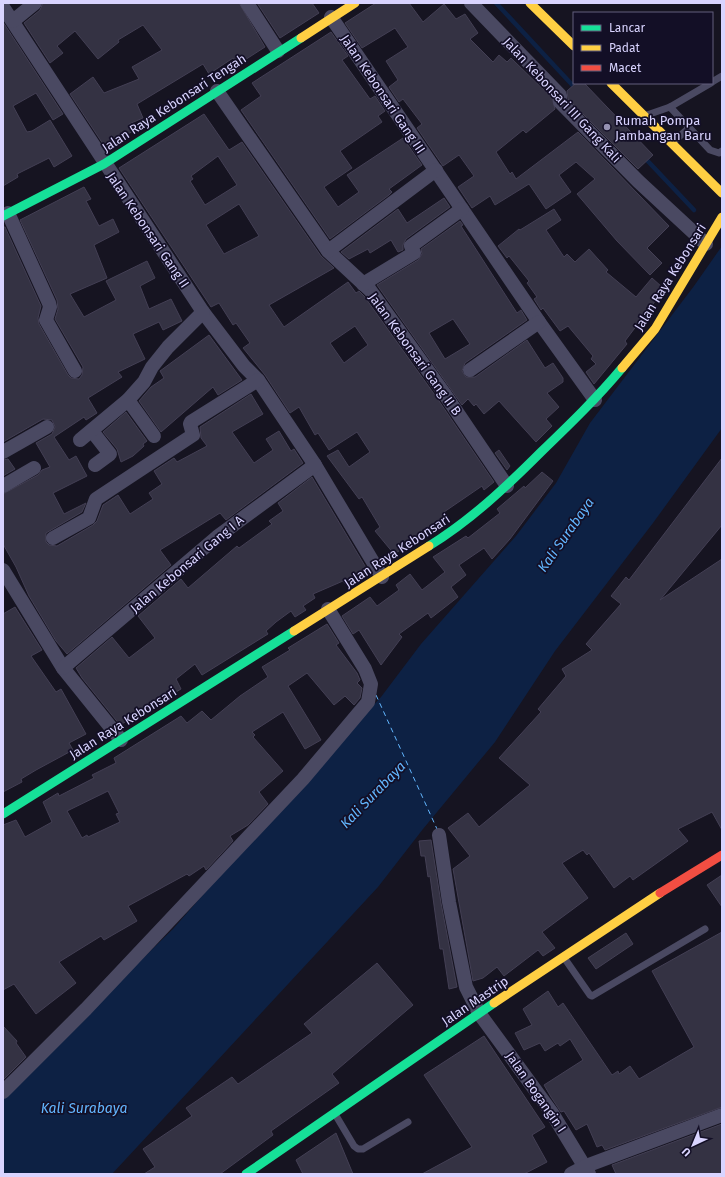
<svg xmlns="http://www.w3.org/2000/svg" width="725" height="1177" font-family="'Fira Sans',sans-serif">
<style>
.water{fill:#0d2144}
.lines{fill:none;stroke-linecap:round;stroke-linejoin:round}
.stream{stroke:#0d2144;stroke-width:4.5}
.ferry{stroke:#62b6ff;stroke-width:1;stroke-dasharray:5 4;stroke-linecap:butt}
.building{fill:#343243;stroke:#433f54;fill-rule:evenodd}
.lane{stroke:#4a4962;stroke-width:7}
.street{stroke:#4a4962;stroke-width:14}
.fast{stroke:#16e098;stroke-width:9}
.slow{stroke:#ffcf43;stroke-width:9}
.jam{stroke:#f24e42;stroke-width:9}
.poi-dot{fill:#9591b1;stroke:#130f26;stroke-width:1.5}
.labels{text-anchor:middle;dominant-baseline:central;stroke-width:3.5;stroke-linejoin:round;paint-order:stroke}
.street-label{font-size:13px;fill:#d9d4ff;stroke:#130f26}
.poi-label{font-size:13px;fill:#d9d4ff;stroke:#130f26;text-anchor:start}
.water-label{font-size:14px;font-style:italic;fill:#62b6ff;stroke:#130f26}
</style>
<rect width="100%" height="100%" fill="#161421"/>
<!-- water -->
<polygon class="water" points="722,246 722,428 653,523 555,651 495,742 423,829 378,887 112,1174 3,1174 3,1095 173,929 301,783 381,697 421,644 516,536 556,483 590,423 694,286"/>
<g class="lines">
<!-- stream -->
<g class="stream">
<polyline points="496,3 577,90"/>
<polyline points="643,156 694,210"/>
</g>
<!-- ferry -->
<polyline class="ferry" points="376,695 437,829"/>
</g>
<!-- building -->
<g class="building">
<polygon points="43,3 239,3 265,47 237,65 233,58 209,74 203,64 137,104 143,118 129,124 132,132 103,144 70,94 93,77 104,93 139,79 132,67 162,50 143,25 118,40 119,42 98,59 75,31 57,46 63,53 50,63 24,23 40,10"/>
<polygon points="257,3 312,3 319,13 280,38"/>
<polygon points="376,3 409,3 423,22 444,4 456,19 465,14 478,33 470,39 493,62 499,55 507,62 511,58 552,98 555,109 526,133 523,130 496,152 510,174 512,172 516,179 578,132 669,226 647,248 662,263 650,275 617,241 577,194 595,179 576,162 559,175 571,192 546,209 529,184 495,205 490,196 472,208 458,187 474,176 459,155 443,166 417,128 422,124 403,99 399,102 389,87 398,80 386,61 408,47 395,28 362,48 345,23"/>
<polygon points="3,22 63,114 53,120 36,93 13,106 27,132 32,131 50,120 72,156 54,167 49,158 17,174 18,177 3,186"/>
<polygon points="331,32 348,56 342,60 370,99 375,96 385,111 378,116 382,122 340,151 352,168 324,187 338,207 359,192 347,175 403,138 422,165 389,189 392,192 389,195 330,239 241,110 261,96 252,83"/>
<polygon points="576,83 584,83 653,155 638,169 568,99 567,91"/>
<path d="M204,114L229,150L242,142L321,256L334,268L269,305L284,327L348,282L356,293L359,291L364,296L437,398L494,482L484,490L482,486L444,512L448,517L436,526L437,528L394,554L375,531L380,527L362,497L359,499L327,456L338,450L349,467L370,452L357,432L329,450L318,433L315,435L299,407L290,413L265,375L243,348L250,343L236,323L233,325L219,303L211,307L119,168ZM218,156L237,185L205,205L190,181L193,179L191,176ZM239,204L259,236L224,254L206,225ZM355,326L368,345L344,363L330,343Z"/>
<polygon points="84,187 91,199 86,201 99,226 113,219 119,232 94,245 107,278 70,294 84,317 116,300 106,281 147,261 155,278 140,286 149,309 171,299 182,321 163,330 159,322 133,334 145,359 118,372 122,377 88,398 97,413 86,420 84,417 54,437 69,460 76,456 87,476 53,493 64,514 86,503 82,512 46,533 46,542 49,545 57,546 93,525 97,521 103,505 118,495 130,514 153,499 149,493 162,484 154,471 174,458 177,462 207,446 201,438 200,427 251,394 263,414 232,432 254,463 273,450 266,439 279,431 291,451 294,449 303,463 226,520 220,513 160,550 171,565 67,654 56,641 29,596 16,567 3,544 3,494 38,475 42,470 50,467 36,443 52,434 55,427 52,420 43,419 3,442 3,227 5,227 41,306 38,318 39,324 68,375 71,378 79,379 82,375 83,367 55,319 58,309 57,300 20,220"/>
<polygon points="444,198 450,207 406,239 403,245 403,250 398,252 391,240 370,253 368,249 349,259 341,252 398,209 407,223"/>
<polygon points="554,209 561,220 546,230 564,257 567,254 575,262 589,249 608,270 606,272 636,297 652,278 662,287 653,298 656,300 625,341 627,344 594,384 586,372 596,364 591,359 593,356 568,326 560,331 543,308 541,310 534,299 537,297 527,283 529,281 509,256 507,258 498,246 519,229 520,230"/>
<path d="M460,221L463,225L461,226L517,313L521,310L527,320L465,363L462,371L466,377H475L527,340L545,368L553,363L563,378V382L547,393L559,407L546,419L552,426L536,442L499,401L484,414L476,404L474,406L468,399L462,405L377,285L418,260L422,254L421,249ZM453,319L470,344L445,359L429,333Z"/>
<polygon points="209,335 242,380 218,395 213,387 161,432 139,401 151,387 164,378 160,371"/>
<polygon points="126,412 147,441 143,444 144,446 133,456 121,462 117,449 103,432"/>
<polygon points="499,450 510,466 507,470 495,453"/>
<polygon points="722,458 722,525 660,600 722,559 722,830 712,812 678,829 688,841 633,880 630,876 614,888 589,853 587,855 583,850 562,863 588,898 542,932 555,948 543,956 538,950 504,976 497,967 483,978 473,981 453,869 470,856 448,828 468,813 479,827 530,785 499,758 541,712 538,709 566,676 562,669 592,650 586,644 621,604 611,596 626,577 629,580"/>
<polygon points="8,459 15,469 3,476 3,460"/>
<polygon points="542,472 553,481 510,539 492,559 484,548 459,565 466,575 451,587 458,597 431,618 428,613 399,634 402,637 381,665 359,630 353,634 342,616 370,597 377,606 399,590 396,585 410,574 422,590 445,572 433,557 466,536 468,538 500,513 497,509 524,486 525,488"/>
<polygon points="312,477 368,571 346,585 343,581 313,594 315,598 303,606 306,610 295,617 291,611 276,622 266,631 268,634 202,675 195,664 176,679 181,689 120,725 82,678 76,668 112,637 129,658 155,638 138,616 181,579 188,588 237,546 239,548 272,524 269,521 283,511 278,503"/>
<polygon points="15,607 42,650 31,656 56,692 61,689 86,734 69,743 73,750 36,770 21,779 22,782 3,792 3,614"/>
<path d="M327,624L339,643L336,645L357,673L360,680L357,683L362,688L360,698L354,705L345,696L334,705L307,673L288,686L321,740L305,749L283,712L252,732L255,735L253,737L283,771L259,792L268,804L248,825L230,836L233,841L206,870L204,866L189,876L187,874L128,906L137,921L104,940L101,936L59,962L76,983L36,1014L14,984L3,990V825L16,820L25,837L52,822L43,802L58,793L59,796L94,778L92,775L116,763L114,758L181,716L187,723L202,711L211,720L240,696L268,677L262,667L290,650L288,648ZM108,791L119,813L116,814L120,822L88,837L87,835L82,838L67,811Z"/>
<polygon points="431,840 441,903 457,987 449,989 443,949 440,949 430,876 428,877 425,856 421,856 419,841"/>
<polygon points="722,875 722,907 707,885"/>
<polygon points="722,932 722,1107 605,1150 602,1145 597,1147 587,1124 576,1130 564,1111 561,1112 551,1097 544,1085 583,1060 570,1039 560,1046 558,1043 545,1051 540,1043 524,1050 515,1033 532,1025 523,1009 548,991 558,1007 563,1003 612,1075 618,1071 619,1074 630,1066 639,1079 694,1047 652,971"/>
<polygon points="626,933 633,944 596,969 588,958"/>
<polygon points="377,963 413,1005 332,1074 339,1083 271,1131 273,1135 220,1174 144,1174 155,1167 143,1149 192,1116 186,1108 232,1077 238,1084 312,1033 304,1024"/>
<polygon points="3,1026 17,1041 16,1043 26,1057 3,1080"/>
<polygon points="484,1036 545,1127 532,1135 547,1162 524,1174 422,1174 472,1147 424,1075"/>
<polygon points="722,1124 722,1174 616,1174 612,1165"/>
<polygon points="336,1133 353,1174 303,1174 296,1160"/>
</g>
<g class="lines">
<!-- lane -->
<g class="lane">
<polyline points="712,82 722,76"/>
<polyline points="670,107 710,150 719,153 722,151"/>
<polyline points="647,115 670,107 711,83"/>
<polyline points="673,142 689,128"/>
<polyline points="565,959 590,995 592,996 705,929"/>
<polyline points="335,1114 354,1146 358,1149 363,1149 408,1122"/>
</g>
<!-- street -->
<g class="street">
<polyline points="247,3 278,51"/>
<polyline points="471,3 560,95 560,102 638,181 706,244"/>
<polyline points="3,7 203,312 244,366 258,380 315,465 382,577"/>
<polyline points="331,17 539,322 595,400"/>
<polyline points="13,21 35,3"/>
<polyline points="217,91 328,251 370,290 444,393 507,486"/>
<polyline points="8,213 49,303 50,307 46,320 75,371"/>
<polyline points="328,251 436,170"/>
<polyline points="363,284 414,253 411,246 462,209"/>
<polyline points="470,370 539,322"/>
<polyline points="128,400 154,436"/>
<polyline points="92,431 110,454 95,465"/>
<polyline points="80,440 128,400 144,382 152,367 168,347 203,312"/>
<polyline points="3,452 47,427"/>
<polyline points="3,486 34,468"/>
<polyline points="53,538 89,518 96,499 193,435 190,424 191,422 258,380"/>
<polyline points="3,570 63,668 121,740"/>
<polyline points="63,668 217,537 315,465"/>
<polyline points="439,835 449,902 466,987 479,1013 552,1113 589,1174"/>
<polyline points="3,1092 86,1009 303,779 368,702 371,684 365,669 328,609"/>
<polyline points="571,1174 586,1166 722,1115"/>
</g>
<!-- fast -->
<g class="fast">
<polyline points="3,216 104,164 301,38"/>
<path d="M429,546C471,520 506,487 541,452C569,425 597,398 622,368"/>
<polyline points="3,814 294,631"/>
<polyline points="246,1174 494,1003"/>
</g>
<!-- slow -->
<g class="slow">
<polyline points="530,3 574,46"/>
<polyline points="301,38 355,3"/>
<polyline points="611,83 722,193"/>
<polyline points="622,368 655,329 722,217"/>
<polyline points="294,631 429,546"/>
<polyline points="494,1003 660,893"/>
</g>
<!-- jam -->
<polyline class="jam" points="660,893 722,855"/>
</g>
<!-- markers -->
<circle class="poi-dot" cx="607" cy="127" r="4"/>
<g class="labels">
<!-- street labels -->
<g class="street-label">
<text transform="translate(383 94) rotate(56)">Jalan Kebonsari Gang III</text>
<text transform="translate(562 100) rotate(47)">Jalan Kebonsari III Gang Kali</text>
<text transform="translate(174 103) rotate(-33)">Jalan Raya Kebonsari Tengah</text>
<text transform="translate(148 230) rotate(56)">Jalan Kebonsari Gang II</text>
<text transform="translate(670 277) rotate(-58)">Jalan Raya Kebonsari</text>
<text transform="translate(415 354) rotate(54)">Jalan Kebonsari Gang II B</text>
<text transform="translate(397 551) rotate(-33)">Jalan Raya Kebonsari</text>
<text transform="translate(187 564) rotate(-40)">Jalan Kebonsari Gang I A</text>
<text transform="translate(123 723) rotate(-32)">Jalan Raya Kebonsari</text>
<text transform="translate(475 1001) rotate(-34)">Jalan Mastrip</text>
<text transform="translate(536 1092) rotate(55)">Jalan Bogangin I</text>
</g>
<!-- poi labels -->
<g class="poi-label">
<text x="615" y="120">Rumah Pompa<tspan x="615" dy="15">Jambangan Baru</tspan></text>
</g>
<!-- water labels -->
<g class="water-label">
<text transform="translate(566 535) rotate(-55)">Kali Surabaya</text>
<text transform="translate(373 795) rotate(-46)">Kali Surabaya</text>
<text x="84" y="1108">Kali Surabaya</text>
</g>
</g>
<!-- border -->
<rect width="725" height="1177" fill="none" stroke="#d9d4ff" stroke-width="8"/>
<!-- legend -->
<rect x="573" y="12" width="140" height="72" fill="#130f26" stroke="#625e7d"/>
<rect x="581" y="25" width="20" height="6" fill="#16e098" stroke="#625e7d"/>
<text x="609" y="32" font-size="12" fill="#d9d4ff">Lancar</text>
<rect x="581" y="45" width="20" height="6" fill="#ffcf43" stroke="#625e7d"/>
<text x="609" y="52" font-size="12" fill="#d9d4ff">Padat</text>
<rect x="581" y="65" width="20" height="6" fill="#f24e42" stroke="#625e7d"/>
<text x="609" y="72" font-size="12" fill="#d9d4ff">Macet</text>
<!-- north arrow -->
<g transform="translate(693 1145) rotate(224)" stroke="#130f26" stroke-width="3" paint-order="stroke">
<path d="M0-3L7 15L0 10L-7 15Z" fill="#d9d4ff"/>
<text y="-6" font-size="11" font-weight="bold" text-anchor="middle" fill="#d9d4ff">U</text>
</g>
</svg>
